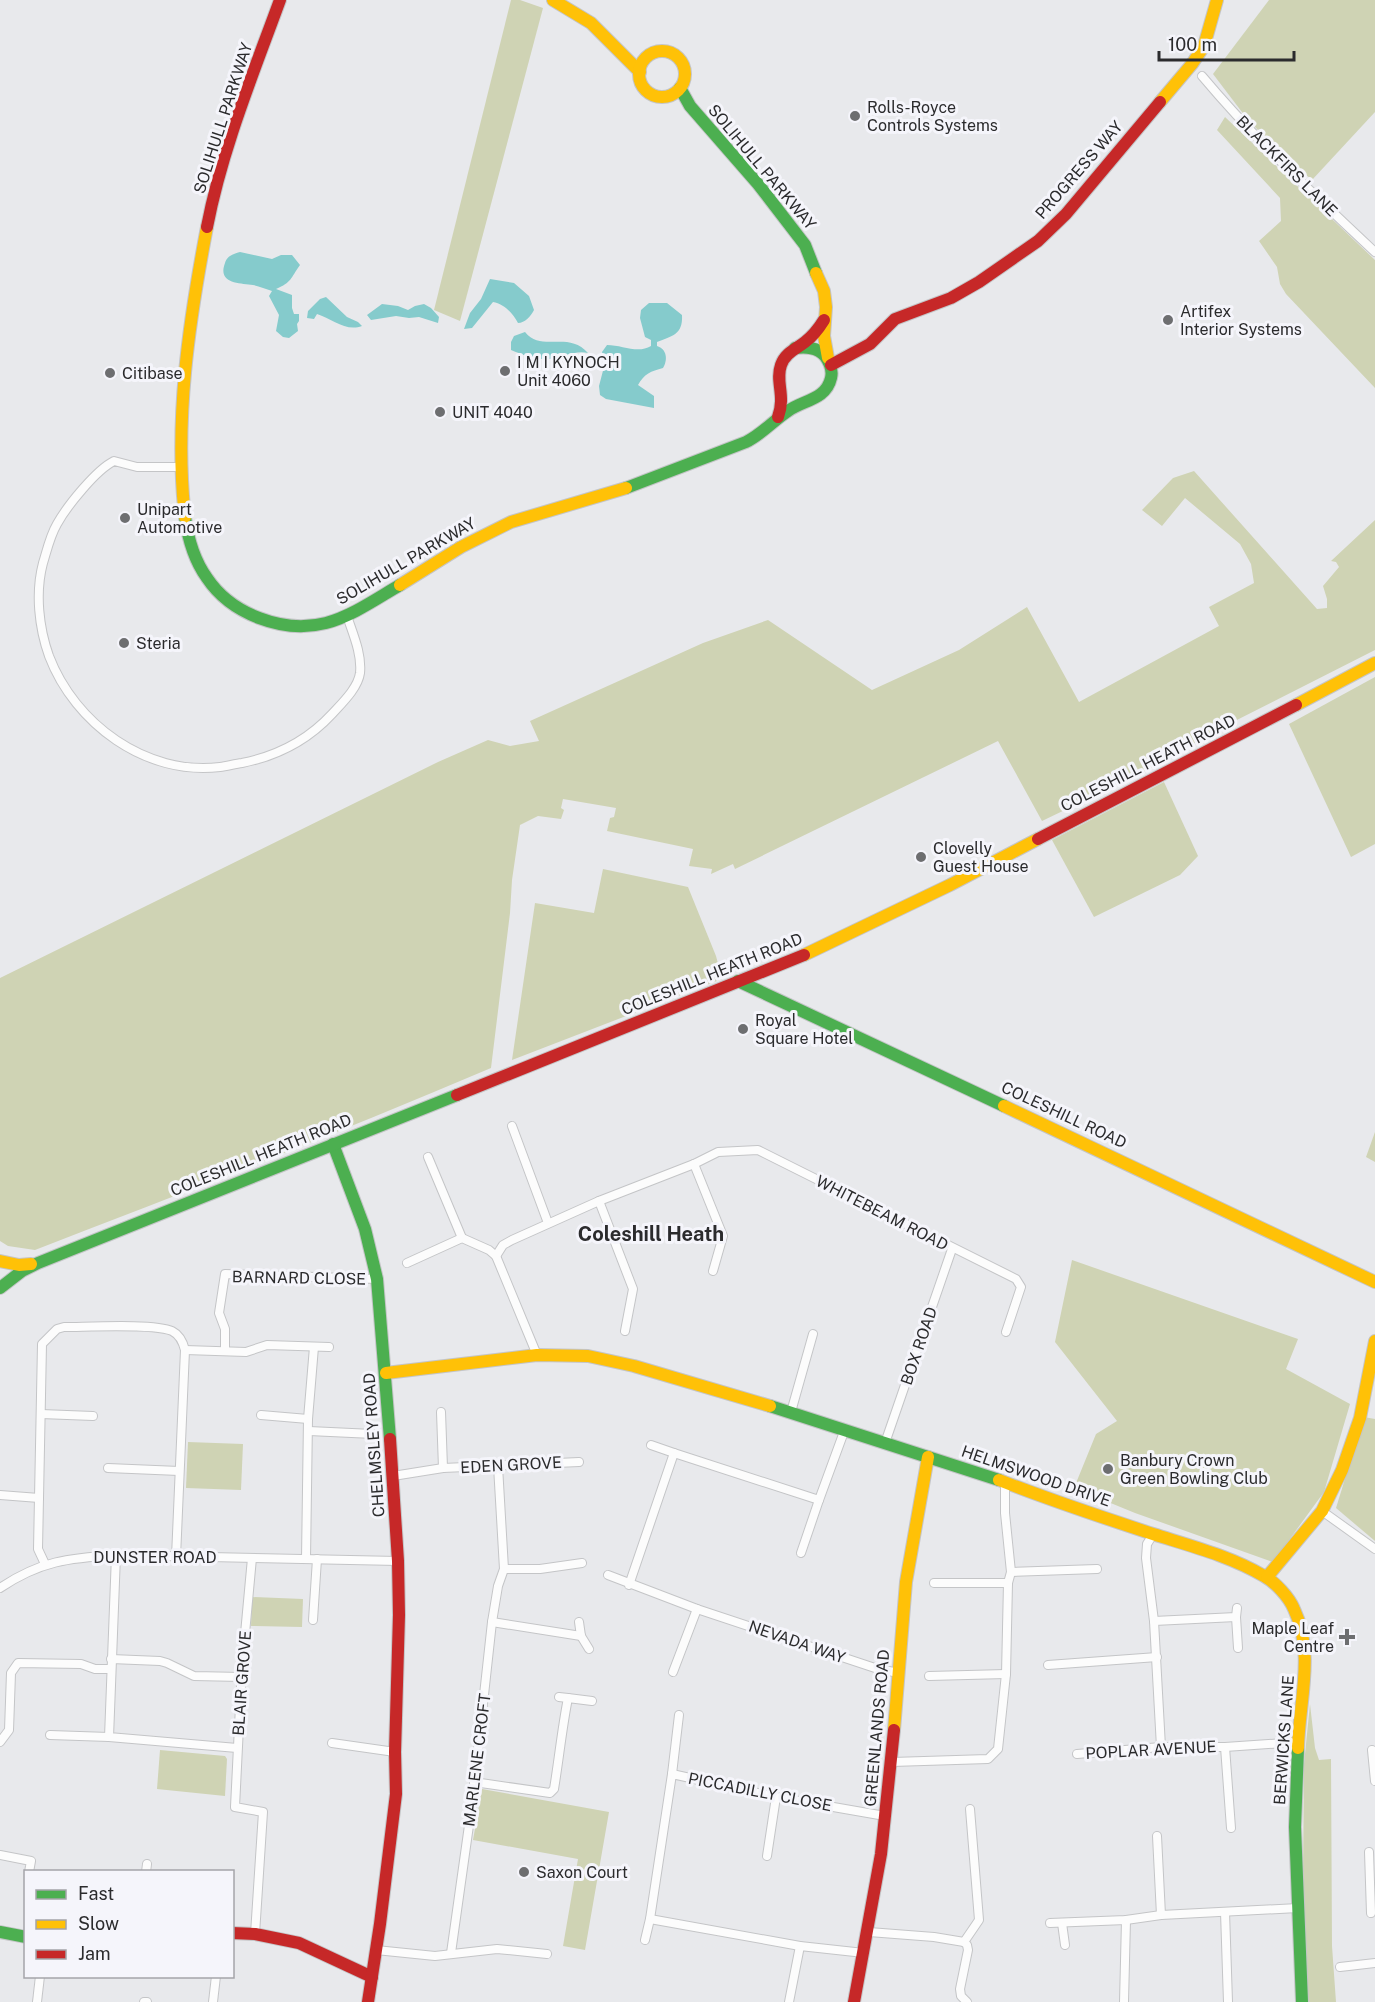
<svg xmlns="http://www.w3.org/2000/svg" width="1375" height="2002" font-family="'Public Sans',sans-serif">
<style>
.green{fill:#cfd3b4}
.water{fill:#85cbcc}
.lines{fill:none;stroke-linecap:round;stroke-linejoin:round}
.street-casing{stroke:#c4c5c7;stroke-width:10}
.fast-casing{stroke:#c4c5c7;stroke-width:14}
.slow-casing{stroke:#c4c5c7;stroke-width:14}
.jam-casing{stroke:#c4c5c7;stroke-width:14}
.street{stroke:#fcfcfc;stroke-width:8}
.fast{stroke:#4caf50;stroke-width:12}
.slow{stroke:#ffc107;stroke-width:12}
.jam{stroke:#c62828;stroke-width:12}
.poi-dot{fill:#6d6e70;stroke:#f5f5fb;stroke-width:2}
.labels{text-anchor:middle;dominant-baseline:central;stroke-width:6;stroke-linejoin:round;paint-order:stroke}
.poi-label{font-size:16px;fill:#2b2b2d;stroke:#f5f5fb;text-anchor:start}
.street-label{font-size:16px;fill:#2b2b2d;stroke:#f5f5fb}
.quarter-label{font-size:20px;font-weight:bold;fill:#2b2b2d;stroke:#f5f5fb}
</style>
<rect width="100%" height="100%" fill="#e8e9ec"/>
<!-- green -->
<g class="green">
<polygon points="511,0 520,0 543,8 460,321 434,310"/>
<polygon points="1269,0 1375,0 1375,112 1312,180 1285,157 1248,120 1213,74"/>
<polygon points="1225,117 1375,260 1375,388 1286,294 1280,284 1277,267 1259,241 1281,221 1280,198 1217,130"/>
<path d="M1194,471L1317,609L1327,608V599L1323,586L1339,567L1336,562L1331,561L1375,520V650L1217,730L1150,769L1042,821L998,741L735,869L733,864L711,874L712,869L689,866L693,849L607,831L610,818L614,817L616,808L563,799L561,808L564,810L561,819L538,816L520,825L512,880L510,913L491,1068C341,1132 188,1191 35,1250L8,1246L0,1241V978L438,762L488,740L510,746L539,741L530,721L703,643L768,620L872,690L959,650L1027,607L1079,702L1219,626L1209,607L1254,583L1251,564L1240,544L1185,498L1162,526L1142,510L1173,478Z"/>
<polygon points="1375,677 1375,844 1351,857 1289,724"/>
<polygon points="1164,782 1198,856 1180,875 1094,917 1052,840"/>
<polygon points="603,869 688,887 716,956 722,979 512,1060 535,903 594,913"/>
<polygon points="1375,1132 1375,1162 1366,1157"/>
<polygon points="1072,1260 1298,1339 1286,1369 1350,1404 1324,1492 1273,1562 1135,1513 1074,1488 1096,1434 1117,1421 1055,1342"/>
<polygon points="1364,1417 1375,1419 1375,1541 1336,1508"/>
<polygon points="188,1442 243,1444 241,1490 186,1488"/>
<polygon points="252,1597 303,1599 302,1627 251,1626"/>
<polygon points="1310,1704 1315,1748 1319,1760 1331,1759 1332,1946 1336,2002 1308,2002 1303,1883 1304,1764"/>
<polygon points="160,1750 225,1756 227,1759 225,1796 157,1789"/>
<polygon points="482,1789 609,1812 585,1950 563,1946 578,1859 473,1840"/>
</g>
<!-- water -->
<g class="water">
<path d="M240,252L272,259L281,255H292L300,265C290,279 292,282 276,289L292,295V308L294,314H299V321L297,324L298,331L289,338L283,337L276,331L279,315L269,296L272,291C266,289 259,286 253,285C240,283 217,284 225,263C227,256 233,254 240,252Z"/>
<path d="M490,279L514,283L529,296L534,310C531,316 525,323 518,323C513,313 504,304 493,302L472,328L464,329L470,313L481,299Z"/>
<path d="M326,297L347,317L358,322L362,326C346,332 332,319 317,314L314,319L307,318L308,311L320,299Z"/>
<path d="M649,303H667L682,315C683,335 672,336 657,342V346C667,349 668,360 663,368C651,371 644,374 638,385L654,396V408L606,399L600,395L599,386L605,363L602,352L607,345C622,345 638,354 651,346V340L645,337L640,318L641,310Z"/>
<polygon points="382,304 398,306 408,310 415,306 424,304 431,308 439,317 438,323 419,317 409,318 396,316 371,320 367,315"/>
<path d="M525,332C542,353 568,330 588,353C574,350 563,358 549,359C536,360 523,355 511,350V342L514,336Z"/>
</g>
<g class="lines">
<defs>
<g id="street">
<path d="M1202,76C1255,139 1315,196 1375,252"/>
<path d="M183,467H137L114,461C96,470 67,506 57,524C50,536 47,550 43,563C35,593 39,628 49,656C75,724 146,776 220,767C227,766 235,764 242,763C277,756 308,740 332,714C342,703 358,688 360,673C362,654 353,634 347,616"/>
<polyline points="512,1126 548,1223"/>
<polyline points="428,1157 462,1238"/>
<polyline points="694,1164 723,1236 713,1271"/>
<polyline points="599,1201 633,1289 625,1331"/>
<polyline points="496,1256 537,1355"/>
<polyline points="407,1263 462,1238 489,1250 496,1256 503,1245 512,1240 599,1201 694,1164 718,1152 758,1150 1016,1279 1021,1287 1006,1332"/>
<polyline points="185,1350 246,1352 267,1345 329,1347"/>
<polyline points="225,1351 225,1329 219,1313 225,1274 377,1279"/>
<polyline points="441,1412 443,1468"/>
<polyline points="791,1412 813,1334"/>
<polyline points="41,1414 93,1416"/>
<polyline points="261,1415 308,1419"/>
<polyline points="309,1431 373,1434"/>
<polyline points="885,1443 952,1249"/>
<polyline points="651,1445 674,1453"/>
<polyline points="108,1468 179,1471"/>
<polyline points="393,1476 443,1468 579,1462"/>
<polyline points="0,1495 39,1498"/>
<polyline points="1322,1511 1375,1549"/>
<polyline points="1154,1533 1147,1544 1146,1558 1154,1621 1161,1747"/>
<polyline points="801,1553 819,1500"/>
<polyline points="116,1555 109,1737 237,1748"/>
<polyline points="252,1558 242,1666 235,1807 263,1812 255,1934"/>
<polyline points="306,1559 308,1419 314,1347"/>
<path d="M45,1564L38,1549L42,1344L57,1329L64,1327C86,1327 155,1323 172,1331C180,1335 183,1342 185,1350L176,1557"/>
<polyline points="504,1569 540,1569 582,1563"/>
<polyline points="1011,1572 1097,1569"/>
<polyline points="608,1575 697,1609 875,1668 898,1673"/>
<polyline points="934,1583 1008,1583"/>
<polyline points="629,1585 674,1453 819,1500 845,1429"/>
<path d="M0,1588C40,1561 69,1558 116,1555L398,1561"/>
<polyline points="1236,1617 1238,1648"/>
<polyline points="313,1620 317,1559"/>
<polyline points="1154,1621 1236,1617 1237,1608"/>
<polyline points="492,1622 581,1636"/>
<polyline points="579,1622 581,1636 589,1649"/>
<polyline points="111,1659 160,1661 167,1663 194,1676 242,1677"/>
<polyline points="1048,1665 1157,1657"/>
<polyline points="673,1672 697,1609"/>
<polyline points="929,1676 1006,1674"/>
<polyline points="559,1697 568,1698"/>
<polyline points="50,1735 109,1737"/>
<polyline points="0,1742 9,1730 11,1673 18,1663 81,1664 95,1669 111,1669"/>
<polyline points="332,1743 395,1752"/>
<polyline points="1225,1747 1231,1828"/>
<polyline points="1372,1750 1375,1781"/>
<polyline points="1077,1754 1161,1747 1225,1747 1298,1742"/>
<polyline points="892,1762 988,1759 998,1749 1006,1674 1008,1583 1011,1572 1005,1513 1005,1482"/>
<polyline points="672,1774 679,1715"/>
<path d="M474,1782L550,1793L554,1789C559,1759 562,1728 568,1698L592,1701"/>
<polyline points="1157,1836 1161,1915"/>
<polyline points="1369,1852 1371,1913"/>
<polyline points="0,1855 31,1861 29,1872"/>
<polyline points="767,1856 776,1797"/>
<polyline points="146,1872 147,1864"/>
<polyline points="1225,1912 1228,2002"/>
<polyline points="650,1919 800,1946 864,1953"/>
<polyline points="1050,1923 1126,1920 1161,1915 1298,1908"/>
<polyline points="1062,1923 1065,1945"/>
<polyline points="869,1932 934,1937 964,1942 979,1920 970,1809"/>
<polyline points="645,1940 650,1919 672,1774 776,1797 885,1816"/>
<polyline points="964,1942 967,1945 968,1950 960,1989 961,1996 967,2002"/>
<polyline points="376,1950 435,1956 497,1949 547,1954"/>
<polyline points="451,1953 472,1804 492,1622 498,1586 504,1569 498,1466"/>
<polyline points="1340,1967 1375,1963"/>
<polyline points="37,2002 40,1976"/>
<polyline points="144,2002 147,2002"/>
<polyline points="213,2002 216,1976"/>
<polyline points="789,2002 800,1946"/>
<polyline points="1124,2002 1126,1920"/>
</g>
<g id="fast">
<polyline points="680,88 690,106 758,184 805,245 816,273"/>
<path d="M626,488L746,442C762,434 773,421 788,411C803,400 826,400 831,378C833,370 830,363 825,356C817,347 806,347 795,348"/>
<path d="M185,517C188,539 194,560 207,578C231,614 283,634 326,623C352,616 376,599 400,585"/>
<polyline points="738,981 1004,1106"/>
<polyline points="333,1144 365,1229 377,1279 390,1439"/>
<polyline points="0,1288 22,1271 38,1263 457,1095"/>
<polyline points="770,1406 999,1480"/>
<polyline points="1298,1748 1295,1827 1302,2002"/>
<polyline points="0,1932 26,1937"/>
</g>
<g id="slow">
<polyline points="553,0 591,23 640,72"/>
<circle cx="662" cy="74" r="23"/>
<polyline points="1160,102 1192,64 1204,46 1217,0"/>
<polyline points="816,273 824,291 826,307 824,336 828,358"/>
<path d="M185,517C174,421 189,321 207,227"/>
<polyline points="400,585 461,547 511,522 626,488"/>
<polyline points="1296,705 1375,663"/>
<polyline points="804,955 950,885 1038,839"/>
<polyline points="1004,1106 1375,1282"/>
<polyline points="0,1261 19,1265 31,1264"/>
<polyline points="386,1373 537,1355 588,1356 634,1366 770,1406"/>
<path d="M999,1480C1050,1500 1101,1517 1153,1534C1191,1546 1230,1556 1264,1576C1275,1582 1289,1597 1294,1609C1315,1653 1299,1702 1298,1748"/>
<polyline points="1267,1577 1322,1511 1342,1470 1360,1418 1375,1341"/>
<polyline points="894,1730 906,1582 928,1457"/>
</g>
<g id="jam">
<path d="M207,227C222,149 253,74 280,0"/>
<polyline points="831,365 870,344 895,319 951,298 979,282 1038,241 1066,214 1160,102"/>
<path d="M778,417C786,395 775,382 781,365C785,353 796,349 805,342C813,336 819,328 824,320"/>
<polyline points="1038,839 1296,705"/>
<polyline points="457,1095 804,955"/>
<polyline points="232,1933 255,1934 299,1943 372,1977"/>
<polyline points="368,2002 380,1924 396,1794 395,1752 399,1615 398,1561 390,1439"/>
<polyline points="854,2002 881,1854 894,1730"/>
</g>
</defs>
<!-- street casing -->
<use href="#street" class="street-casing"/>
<!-- fast casing -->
<use href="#fast" class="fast-casing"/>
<!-- slow casing -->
<use href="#slow" class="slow-casing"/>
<!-- jam casing -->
<use href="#jam" class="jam-casing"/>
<!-- street -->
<use href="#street" class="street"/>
<!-- fast -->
<use href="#fast" class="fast"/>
<!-- slow -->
<use href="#slow" class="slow"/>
<!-- jam -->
<use href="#jam" class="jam"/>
</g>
<!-- markers -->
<g class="poi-dot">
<circle cx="855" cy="116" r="6"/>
<circle cx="1168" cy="320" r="6"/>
<circle cx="505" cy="371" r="6"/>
<circle cx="110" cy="373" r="6"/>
<circle cx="440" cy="412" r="6"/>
<circle cx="125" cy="518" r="6"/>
<circle cx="124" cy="643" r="6"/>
<circle cx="921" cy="857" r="6"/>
<circle cx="743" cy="1029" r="6"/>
<circle cx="1108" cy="1469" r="6"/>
<path d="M1344 1628h6v6h6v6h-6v6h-6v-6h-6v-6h6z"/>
<circle cx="524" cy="1872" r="6"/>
</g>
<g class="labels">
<!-- poi labels -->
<g class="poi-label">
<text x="867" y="107">Rolls-Royce<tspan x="867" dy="18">Controls Systems</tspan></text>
<text x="1180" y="311">Artifex<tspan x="1180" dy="18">Interior Systems</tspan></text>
<text x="517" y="362">I M I KYNOCH<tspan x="517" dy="18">Unit 4060</tspan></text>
<text x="122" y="373">Citibase</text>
<text x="452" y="412">UNIT 4040</text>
<text x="137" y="509">Unipart<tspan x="137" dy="18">Automotive</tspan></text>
<text x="136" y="643">Steria</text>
<text x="933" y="848">Clovelly<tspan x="933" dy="18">Guest House</tspan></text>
<text x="755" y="1020">Royal<tspan x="755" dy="18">Square Hotel</tspan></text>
<text x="1120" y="1460">Banbury Crown<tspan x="1120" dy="18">Green Bowling Club</tspan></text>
<text x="1334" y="1628" text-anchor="end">Maple Leaf<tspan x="1334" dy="18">Centre</tspan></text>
<text x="536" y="1872">Saxon Court</text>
</g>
<!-- street labels -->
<g class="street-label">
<text transform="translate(223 118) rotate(-72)">SOLIHULL PARKWAY</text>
<text transform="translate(1287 166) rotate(45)">BLACKFIRS LANE</text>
<text transform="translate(762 167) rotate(50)">SOLIHULL PARKWAY</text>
<text transform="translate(1079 170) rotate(-49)">PROGRESS WAY</text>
<text transform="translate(406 561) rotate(-30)">SOLIHULL PARKWAY</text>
<text transform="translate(1148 763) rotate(-27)">COLESHILL HEATH ROAD</text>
<text transform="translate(712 974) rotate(-22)">COLESHILL HEATH ROAD</text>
<text transform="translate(1064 1115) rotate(25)">COLESHILL ROAD</text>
<text transform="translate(261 1155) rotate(-22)">COLESHILL HEATH ROAD</text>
<text transform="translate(882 1213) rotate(27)">WHITEBEAM ROAD</text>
<text transform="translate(299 1278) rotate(1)">BARNARD CLOSE</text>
<text transform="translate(919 1346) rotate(-71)">BOX ROAD</text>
<text transform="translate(374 1445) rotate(-94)">CHELMSLEY ROAD</text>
<text transform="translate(511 1465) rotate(-3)">EDEN GROVE</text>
<text transform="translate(1036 1476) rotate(19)">HELMSWOOD DRIVE</text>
<text x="155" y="1557">DUNSTER ROAD</text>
<text transform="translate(797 1642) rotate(19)">NEVADA WAY</text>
<text transform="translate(242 1683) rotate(-86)">BLAIR GROVE</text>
<text transform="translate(877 1728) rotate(-85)">GREENLANDS ROAD</text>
<text transform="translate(1284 1740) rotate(-86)">BERWICKS LANE</text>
<text transform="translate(1151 1750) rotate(-3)">POPLAR AVENUE</text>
<text transform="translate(477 1760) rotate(-83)">MARLENE CROFT</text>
<text transform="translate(760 1792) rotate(11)">PICCADILLY CLOSE</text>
</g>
<!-- quarter labels -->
<g class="quarter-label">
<text x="651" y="1234">Coleshill Heath</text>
</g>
</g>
<!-- legend -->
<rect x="24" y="1870" width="210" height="108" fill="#f5f5fb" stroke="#a4a4a9" stroke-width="1.5"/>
<rect x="36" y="1890" width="30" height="9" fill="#4caf50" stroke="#a4a4a9" stroke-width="1.5"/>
<text x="78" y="1900" font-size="18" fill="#2b2b2d">Fast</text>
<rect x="36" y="1920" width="30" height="9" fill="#ffc107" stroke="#a4a4a9" stroke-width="1.5"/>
<text x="78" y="1930" font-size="18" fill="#2b2b2d">Slow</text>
<rect x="36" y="1950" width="30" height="9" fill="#c62828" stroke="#a4a4a9" stroke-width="1.5"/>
<text x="78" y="1960" font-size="18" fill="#2b2b2d">Jam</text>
<!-- scale -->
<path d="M1159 51v9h135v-9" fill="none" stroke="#2b2b2d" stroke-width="3"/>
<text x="1168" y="51" font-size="18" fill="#2b2b2d" stroke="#f5f5fb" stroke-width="4.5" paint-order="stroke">100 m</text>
</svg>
